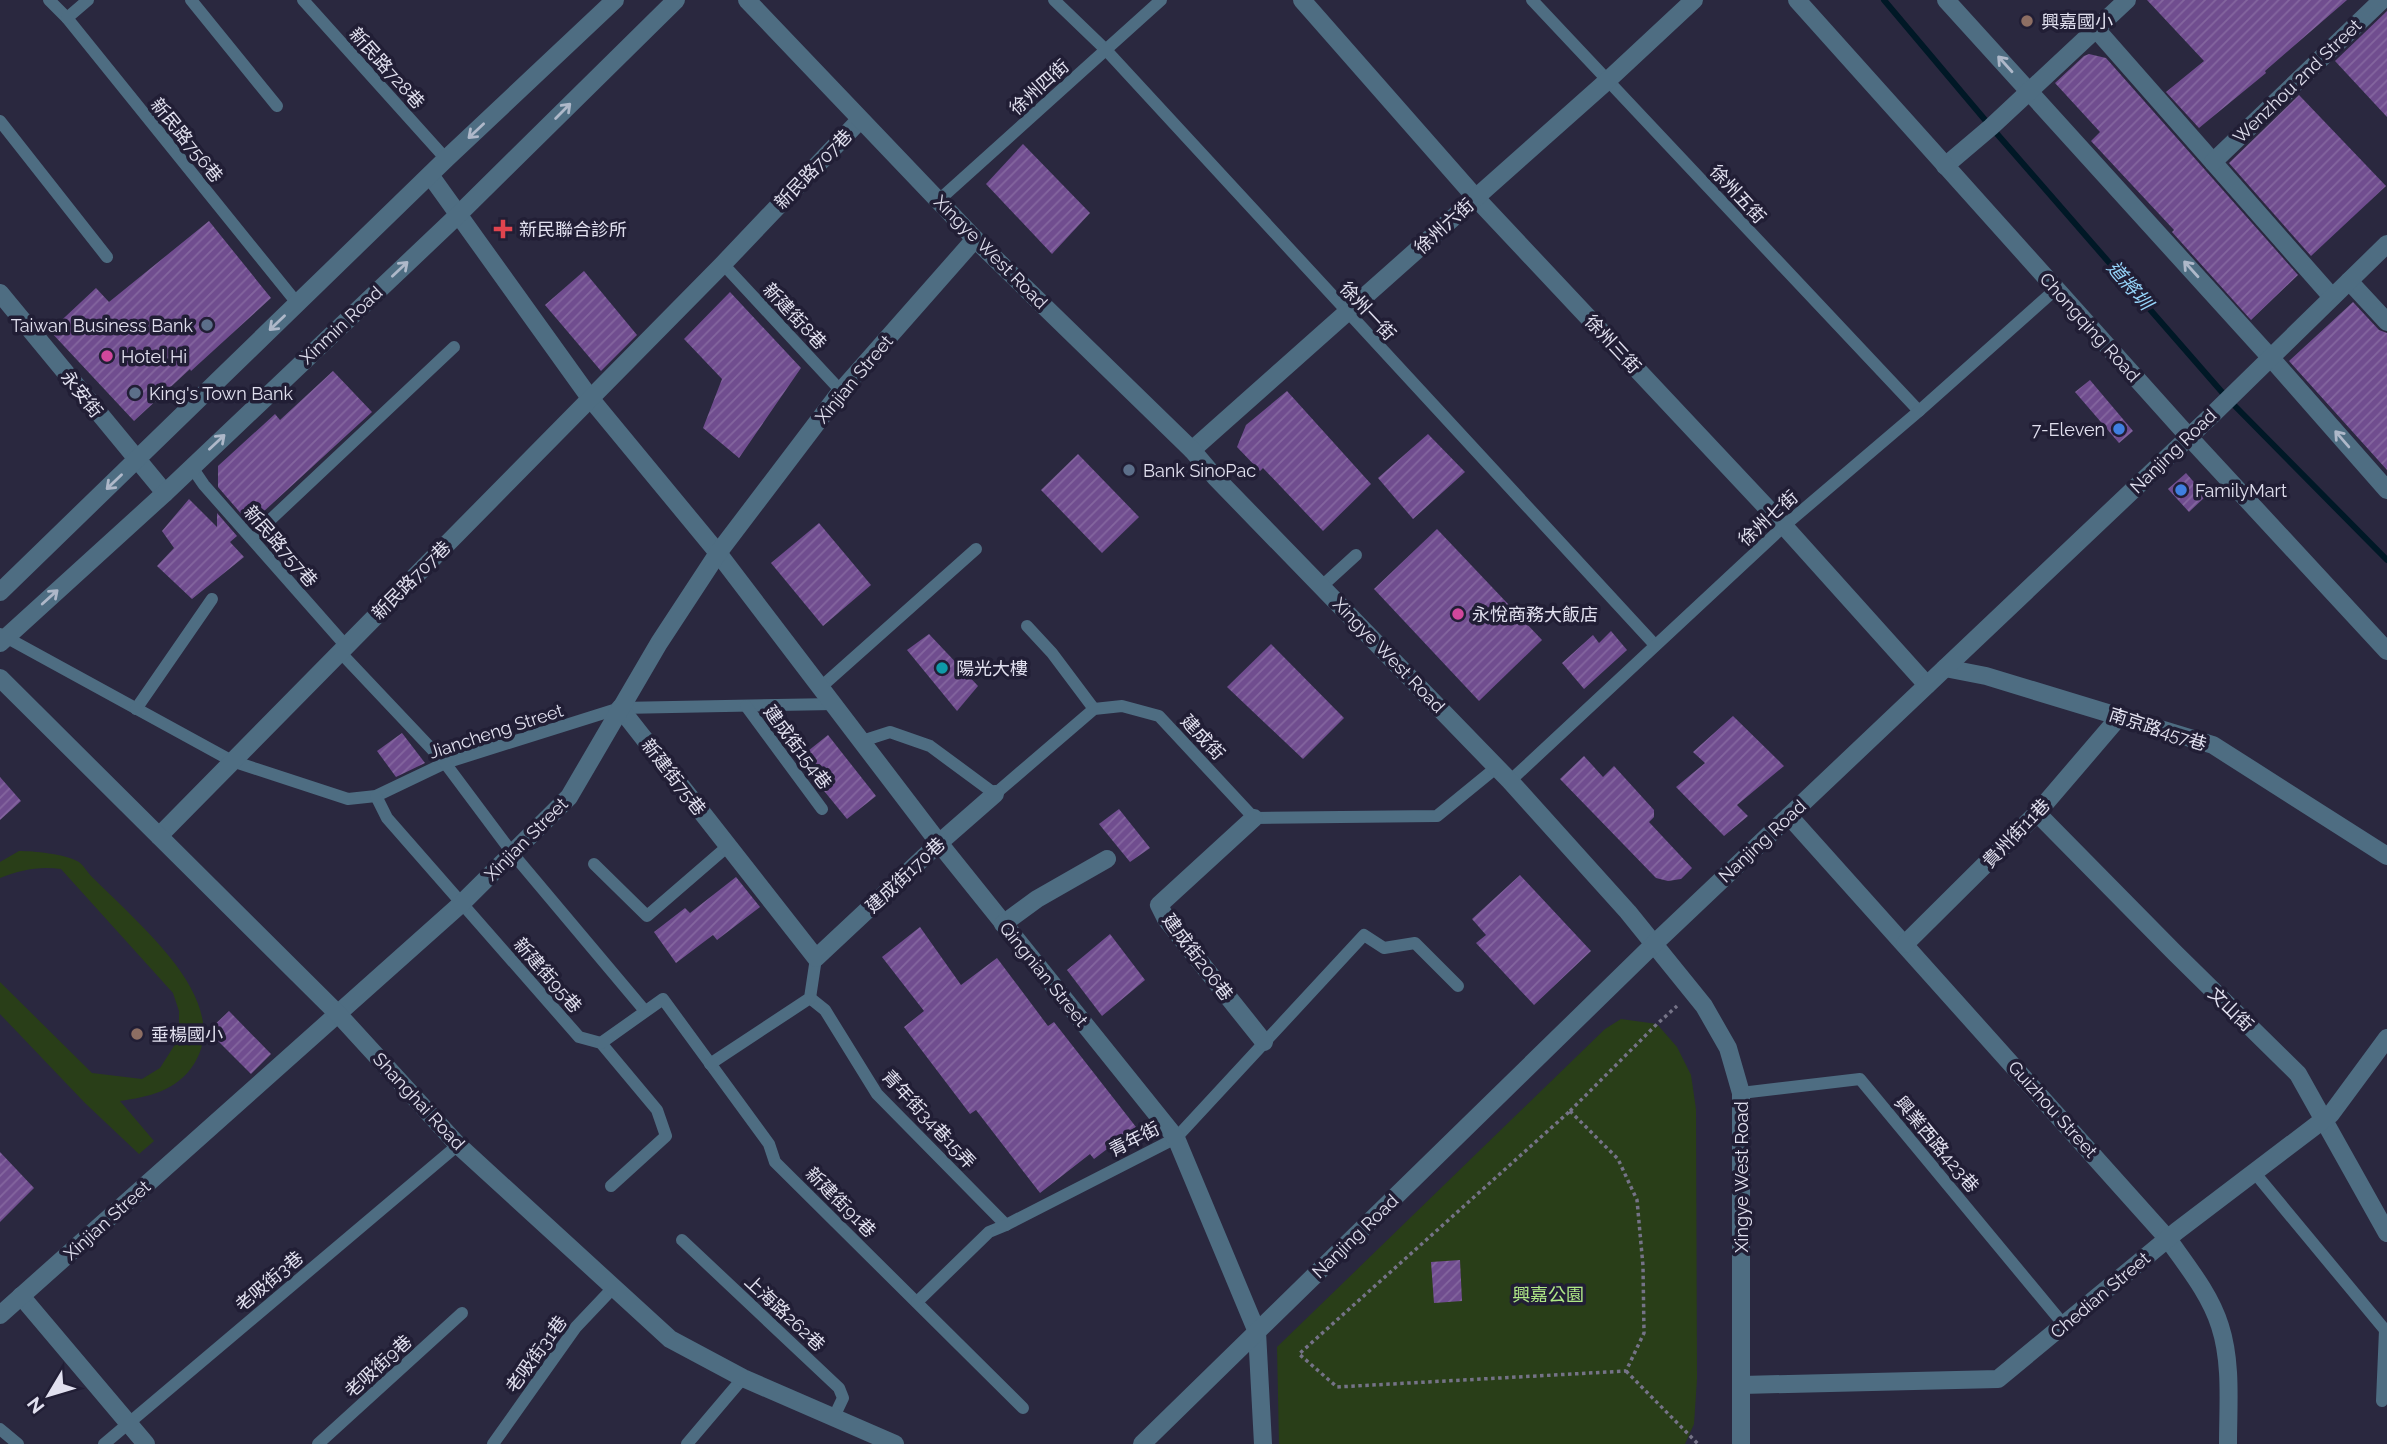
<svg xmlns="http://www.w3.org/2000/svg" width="2387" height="1444" font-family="Raleway,'Noto Sans TC',sans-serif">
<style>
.green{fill:#293e18}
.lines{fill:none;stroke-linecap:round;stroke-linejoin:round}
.stream{stroke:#001826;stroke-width:6}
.building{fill:url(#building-hatch)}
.path{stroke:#757387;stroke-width:3.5;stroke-dasharray:3.5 3.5;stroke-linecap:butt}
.service{stroke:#4e6d82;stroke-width:12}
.minor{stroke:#4e6d82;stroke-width:18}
.tertiary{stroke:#4e6d82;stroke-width:18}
.oneway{stroke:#aeb8c9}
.education-dot{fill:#8d6e63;stroke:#211e35;stroke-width:2.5}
.health-dot{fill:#e0444e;stroke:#211e35;stroke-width:2.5}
.service-dot{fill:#5c6f8a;stroke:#211e35;stroke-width:2.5}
.hotel-dot{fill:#d1479c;stroke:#211e35;stroke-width:2.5}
.shop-dot{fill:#3f7fe0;stroke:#211e35;stroke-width:2.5}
.culture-dot{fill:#0f9aa8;stroke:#211e35;stroke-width:2.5}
.labels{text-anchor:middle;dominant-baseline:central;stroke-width:7;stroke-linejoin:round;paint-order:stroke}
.poi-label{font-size:18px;fill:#e1e0ef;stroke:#211e35;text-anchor:start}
.street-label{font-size:18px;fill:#e1e0ef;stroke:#211e35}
.park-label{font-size:18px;fill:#afe887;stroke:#211e35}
.water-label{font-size:19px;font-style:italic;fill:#96d5fb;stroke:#211e35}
</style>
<defs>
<pattern id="building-hatch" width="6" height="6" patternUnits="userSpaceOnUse" patternTransform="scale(1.75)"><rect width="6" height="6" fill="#704d8f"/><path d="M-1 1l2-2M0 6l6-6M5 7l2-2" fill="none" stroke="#84669f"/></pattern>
</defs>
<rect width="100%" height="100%" fill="#2a283f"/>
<!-- green -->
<g class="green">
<path d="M19,851C34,851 64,854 77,861C83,864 87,872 92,877C103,888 115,899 126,910C163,947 228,1010 194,1064C177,1091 148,1097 120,1101L154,1141L139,1154L85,1103L0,1014V982L92,1073L142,1079L160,1068L174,1046L179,1032V1011L173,993L61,869C38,866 21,870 0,878V862Z"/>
<polygon points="1621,1019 1657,1024 1677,1047 1691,1075 1696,1109 1697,1379 1694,1424 1685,1444 1279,1444 1277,1347 1605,1029"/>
</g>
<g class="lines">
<!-- stream -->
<polyline class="stream" points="1884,0 1991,127 2228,399 2387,560"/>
</g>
<!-- building -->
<g class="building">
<polygon points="2147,0 2347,0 2265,71 2266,73 2199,128 2166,92 2204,61"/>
<polygon points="2387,11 2387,117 2335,61"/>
<polygon points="2089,54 2106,58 2298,275 2251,320 2172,232 2174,230 2091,141 2100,132 2055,83 2084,56"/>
<polygon points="2299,95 2386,186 2311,256 2229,163"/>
<polygon points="1023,144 1090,213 1052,254 986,184"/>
<polygon points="209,221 271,298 191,371 190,369 134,421 50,331 96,288 109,302"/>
<polygon points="584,271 637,335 601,371 545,305"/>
<polygon points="730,292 801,368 739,458 703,428 722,379 684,339"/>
<polygon points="2353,302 2379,330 2387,333 2387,470 2289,361"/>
<polygon points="333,371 372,412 250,524 218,487 218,466 275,414 280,420"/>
<polygon points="2090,380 2133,431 2119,443 2075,392"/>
<polygon points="1287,391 1371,484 1323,531 1263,468 1260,471 1237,447 1246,425"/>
<polygon points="1428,434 1465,472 1413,519 1378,478"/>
<polygon points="1078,454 1139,517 1102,553 1041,490"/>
<polygon points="2186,473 2206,496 2189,512 2168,489"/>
<polygon points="189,499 217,527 217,513 237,536 230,542 244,557 192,599 157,566 174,548 162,531"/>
<polygon points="819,523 871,585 823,626 771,563"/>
<polygon points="1437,529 1542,640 1479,701 1374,589"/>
<polygon points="1611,631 1627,650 1584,689 1562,663 1593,635 1599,643"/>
<polygon points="929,634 978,686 957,711 907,650"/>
<polygon points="1271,644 1344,718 1303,759 1227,687"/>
<polygon points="1733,716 1784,766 1737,805 1748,816 1724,836 1676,787 1705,763 1693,752"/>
<polygon points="402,733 425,763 396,777 377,751"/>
<polygon points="828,735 876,796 847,819 798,759"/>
<polygon points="1584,756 1603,777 1614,766 1654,810 1654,817 1649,822 1692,868 1681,879 1668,881 1656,878 1560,779"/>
<polygon points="0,777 21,801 0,820"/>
<polygon points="1119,809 1150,848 1130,862 1099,824"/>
<polygon points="1520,875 1591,951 1534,1005 1476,943 1486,935 1472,919"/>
<polygon points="736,877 760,907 717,940 713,935 676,963 654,932 685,908 690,913"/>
<polygon points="920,927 961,985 997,958 1048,1026 1054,1022 1136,1127 1094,1159 1090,1154 1040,1193 976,1110 970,1114 904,1027 924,1011 882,957"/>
<polygon points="1110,934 1145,980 1102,1016 1067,970"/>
<polygon points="229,1011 271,1054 251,1074 208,1031"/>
<polygon points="0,1152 34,1188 0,1222"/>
<polygon points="1460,1260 1462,1301 1434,1303 1431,1262"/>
</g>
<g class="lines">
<!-- path -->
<g class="path">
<polygon points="1570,1111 1618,1159 1637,1200 1643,1266 1644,1333 1626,1371 1337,1387 1299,1354"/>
<polyline points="1570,1111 1657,1024 1677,1006"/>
<polyline points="1626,1371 1698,1444"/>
</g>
<!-- service -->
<g class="service">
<polyline points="49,0 67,18 297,303"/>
<polyline points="191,0 277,106"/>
<polyline points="303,0 446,159"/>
<polyline points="1054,0 1106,50 1655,645"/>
<polyline points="1532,0 1919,411"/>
<polyline points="67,18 88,0"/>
<polyline points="0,121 107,257"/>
<polyline points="939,200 1161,0"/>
<polyline points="723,264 841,391"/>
<polyline points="191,466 204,485 346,646"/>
<polyline points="251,538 454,347"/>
<polyline points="1322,586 1356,555"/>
<polyline points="1027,626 1052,653 1094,709"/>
<polyline points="0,634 232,761 348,799 376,796 445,763 620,708 834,704"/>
<polyline points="340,652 445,763 513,854 645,1011"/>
<polyline points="821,687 976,549"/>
<polyline points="746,706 822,809"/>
<polyline points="136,709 212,599"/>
<polyline points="862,741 890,732 930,746 995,794 1094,709 1122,706 1159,716 1254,818 1437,816 1497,767"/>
<polyline points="1510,781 1784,526 1919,411 2056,289"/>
<polyline points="376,796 387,818 579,1037 601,1043 657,1110 666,1136 611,1186"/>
<polyline points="594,864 647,916 728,846"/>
<polyline points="810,998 825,1010 877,1094 1006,1225"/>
<polyline points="601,1043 663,999 769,1144 775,1162 1023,1408"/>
<polyline points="710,1064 810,998 816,958"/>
<polyline points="1741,1093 1860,1079 2064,1325"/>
<polyline points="2254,1172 2385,1330 2382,1401"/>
<polyline points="682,1240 839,1388 843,1398 833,1419"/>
<polyline points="917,1302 989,1232 1006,1225 1176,1138 1364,935 1384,948 1415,943 1458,986"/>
<polyline points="0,1429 18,1444"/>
<polyline points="104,1444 458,1145"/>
<polyline points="318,1444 462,1313"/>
<polyline points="493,1444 576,1327 613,1288"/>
<polyline points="687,1444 743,1378"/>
</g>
<!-- minor -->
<g class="minor">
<polyline points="1302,0 1476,198 1784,526 1927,685"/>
<polyline points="1946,0 2270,357 2387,490"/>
<polyline points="2096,29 2332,297"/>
<polyline points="2213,162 2382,0"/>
<polyline points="1945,166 1991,127 2127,0"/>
<polyline points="430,175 590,398 718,553 939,843 1176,1138 1257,1332 1263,1444"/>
<polyline points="2349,281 2387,322"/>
<polyline points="0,293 165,493"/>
<polyline points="1192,450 1607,81 1694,0"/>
<polyline points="1945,668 1986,676 2213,745 2387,856"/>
<polyline points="620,708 816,958 939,843 995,794"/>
<polyline points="2037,813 2175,953 2298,1074 2387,1233"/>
<path d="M1789,816L2168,1239C2187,1266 2210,1294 2220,1326C2232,1363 2228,1405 2228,1444"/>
<polyline points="1254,818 1159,905 1166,919 1264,1042"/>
<polyline points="159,836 723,264 860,120"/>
<polyline points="1003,924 1037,899 1107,859"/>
<polyline points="1905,944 2037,813 2120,716"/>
<polyline points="21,1296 146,1444"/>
<polyline points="0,1315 462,903 569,797 659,643 718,553 841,391 975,239"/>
<polyline points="1742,1385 1998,1379 2177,1231 2331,1114 2387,1038"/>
</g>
<!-- tertiary -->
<g class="tertiary">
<polyline points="747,0 975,239 1192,450 1215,477 1510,781 1628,912 1704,1006 1728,1048 1741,1093 1741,1444"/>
<polyline points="1797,0 2189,437 2387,651"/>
<polyline points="0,592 446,159 615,0"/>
<polyline points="0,643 165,493 459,214 676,0"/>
<polyline points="0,678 339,1015 458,1145 670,1339 743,1378 895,1444"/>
<polyline points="1142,1444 1655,943 2211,416 2387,244"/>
</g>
</g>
<!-- one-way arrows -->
<defs><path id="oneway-shaft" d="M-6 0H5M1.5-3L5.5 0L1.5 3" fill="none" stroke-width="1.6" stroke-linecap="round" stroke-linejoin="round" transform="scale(1.75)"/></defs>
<g class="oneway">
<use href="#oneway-shaft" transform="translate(2005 64) rotate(-132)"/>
<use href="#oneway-shaft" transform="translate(563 111) rotate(-45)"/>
<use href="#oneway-shaft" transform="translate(476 131) rotate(137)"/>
<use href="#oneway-shaft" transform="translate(400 269) rotate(-43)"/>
<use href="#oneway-shaft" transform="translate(2191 269) rotate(-132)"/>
<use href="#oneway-shaft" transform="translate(277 323) rotate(136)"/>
<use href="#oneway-shaft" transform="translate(2342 439) rotate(-131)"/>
<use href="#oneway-shaft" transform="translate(217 442) rotate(-43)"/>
<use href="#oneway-shaft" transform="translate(114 482) rotate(136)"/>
<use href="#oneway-shaft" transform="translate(50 597) rotate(-42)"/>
</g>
<!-- markers -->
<g class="education-dot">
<circle cx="2027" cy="21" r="7"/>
<circle cx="137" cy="1034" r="7"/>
</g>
<path class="health-dot" d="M499.5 218.5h7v7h7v7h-7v7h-7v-7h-7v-7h7z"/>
<g class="service-dot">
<circle cx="207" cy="325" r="7"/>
<circle cx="135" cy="393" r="7"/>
<circle cx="1129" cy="470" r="7"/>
</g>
<g class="hotel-dot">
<circle cx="107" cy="356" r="7"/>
<circle cx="1458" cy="614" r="7"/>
</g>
<g class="shop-dot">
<circle cx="2119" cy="429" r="7"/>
<circle cx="2181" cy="490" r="7"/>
</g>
<circle class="culture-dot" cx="942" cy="668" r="7"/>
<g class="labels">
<!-- poi labels -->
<g class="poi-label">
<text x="2041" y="21">興嘉國小</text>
<text x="519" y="229">新民聯合診所</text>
<text x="193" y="325" text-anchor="end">Taiwan Business Bank</text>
<text x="121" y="356">Hotel Hi</text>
<text x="149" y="393">King's Town Bank</text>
<text x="2105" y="429" text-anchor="end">7-Eleven</text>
<text x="1143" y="470">Bank SinoPac</text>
<text x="2195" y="490">FamilyMart</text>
<text x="1472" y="614">永悅商務大飯店</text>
<text x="956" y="668">陽光大樓</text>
<text x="151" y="1034">垂楊國小</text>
</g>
<!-- street labels -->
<g class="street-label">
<text transform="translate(387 68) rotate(48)">新民路728巷</text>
<text transform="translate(2297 81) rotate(-44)">Wenzhou 2nd Street</text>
<text transform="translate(1039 87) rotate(-42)">徐州四街</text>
<text transform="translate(187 140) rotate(51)">新民路756巷</text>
<text transform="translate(813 169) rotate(-46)">新民路707巷</text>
<text transform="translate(1738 194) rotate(47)">徐州五街</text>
<text transform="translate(1444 226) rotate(-42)">徐州六街</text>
<text transform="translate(991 252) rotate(45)">Xingye West Road</text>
<text transform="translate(1368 311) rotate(47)">徐州一街</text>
<text transform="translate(795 316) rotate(47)">新建街8巷</text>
<text transform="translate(341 325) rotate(-43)">Xinmin Road</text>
<text transform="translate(2090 327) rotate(48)">Chongqing Road</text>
<text transform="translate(1613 344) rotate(47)">徐州三街</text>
<text transform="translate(854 379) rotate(-50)">Xinjian Street</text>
<text transform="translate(82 394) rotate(51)">永安街</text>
<text transform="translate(2173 451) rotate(-44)">Nanjing Road</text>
<text transform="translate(1768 518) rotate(-42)">徐州七街</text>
<text transform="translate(281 546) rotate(49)">新民路757巷</text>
<text transform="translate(411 580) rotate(-45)">新民路707巷</text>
<text transform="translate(1389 655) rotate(46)">Xingye West Road</text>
<text transform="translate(2158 729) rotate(18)">南京路457巷</text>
<text transform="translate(496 731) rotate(-18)">Jiancheng Street</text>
<text transform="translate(1203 737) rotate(47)">建成街</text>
<text transform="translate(798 747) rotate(53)">建成街154巷</text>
<text transform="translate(674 777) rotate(52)">新建街75巷</text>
<text transform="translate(2016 833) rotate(-46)">貴州街11巷</text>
<text transform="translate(526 839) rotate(-45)">Xinjian Street</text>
<text transform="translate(1762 841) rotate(-43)">Nanjing Road</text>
<text transform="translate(905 875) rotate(-43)">建成街170巷</text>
<text transform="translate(1198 957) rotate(53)">建成街206巷</text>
<text transform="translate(1044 974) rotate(51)">Qingnian Street</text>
<text transform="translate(548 975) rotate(49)">新建街95巷</text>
<text transform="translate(2231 1009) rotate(44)">文山街</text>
<text transform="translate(419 1101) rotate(47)">Shanghai Road</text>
<text transform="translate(2053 1109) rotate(48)">Guizhou Street</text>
<text transform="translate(929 1119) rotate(47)">青年街34巷15弄</text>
<text transform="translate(1134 1139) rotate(-27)">青年街</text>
<text transform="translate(1937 1144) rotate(50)">興業西路423巷</text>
<text transform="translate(1741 1177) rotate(-90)">Xingye West Road</text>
<text transform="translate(841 1202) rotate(45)">新建街91巷</text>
<text transform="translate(107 1220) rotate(-42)">Xinjian Street</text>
<text transform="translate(1355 1236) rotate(-44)">Nanjing Road</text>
<text transform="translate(269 1281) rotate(-40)">老吸街3巷</text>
<text transform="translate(2100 1295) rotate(-40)">Chedian Street</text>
<text transform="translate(785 1313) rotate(43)">上海路262巷</text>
<text transform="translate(536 1354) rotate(-54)">老吸街31巷</text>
<text transform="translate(378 1366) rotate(-42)">老吸街9巷</text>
</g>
<!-- park labels -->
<g class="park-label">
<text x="1548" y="1294">興嘉公園</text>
</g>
<!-- water labels -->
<g class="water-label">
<text transform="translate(2130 285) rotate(49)">道將圳</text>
</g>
</g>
<!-- north arrow -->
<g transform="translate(49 1395) rotate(232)" stroke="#211e35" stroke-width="5" paint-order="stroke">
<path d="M0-5L12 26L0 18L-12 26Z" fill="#e1e0ef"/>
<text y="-10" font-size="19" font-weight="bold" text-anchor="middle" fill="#e1e0ef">N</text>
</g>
</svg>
